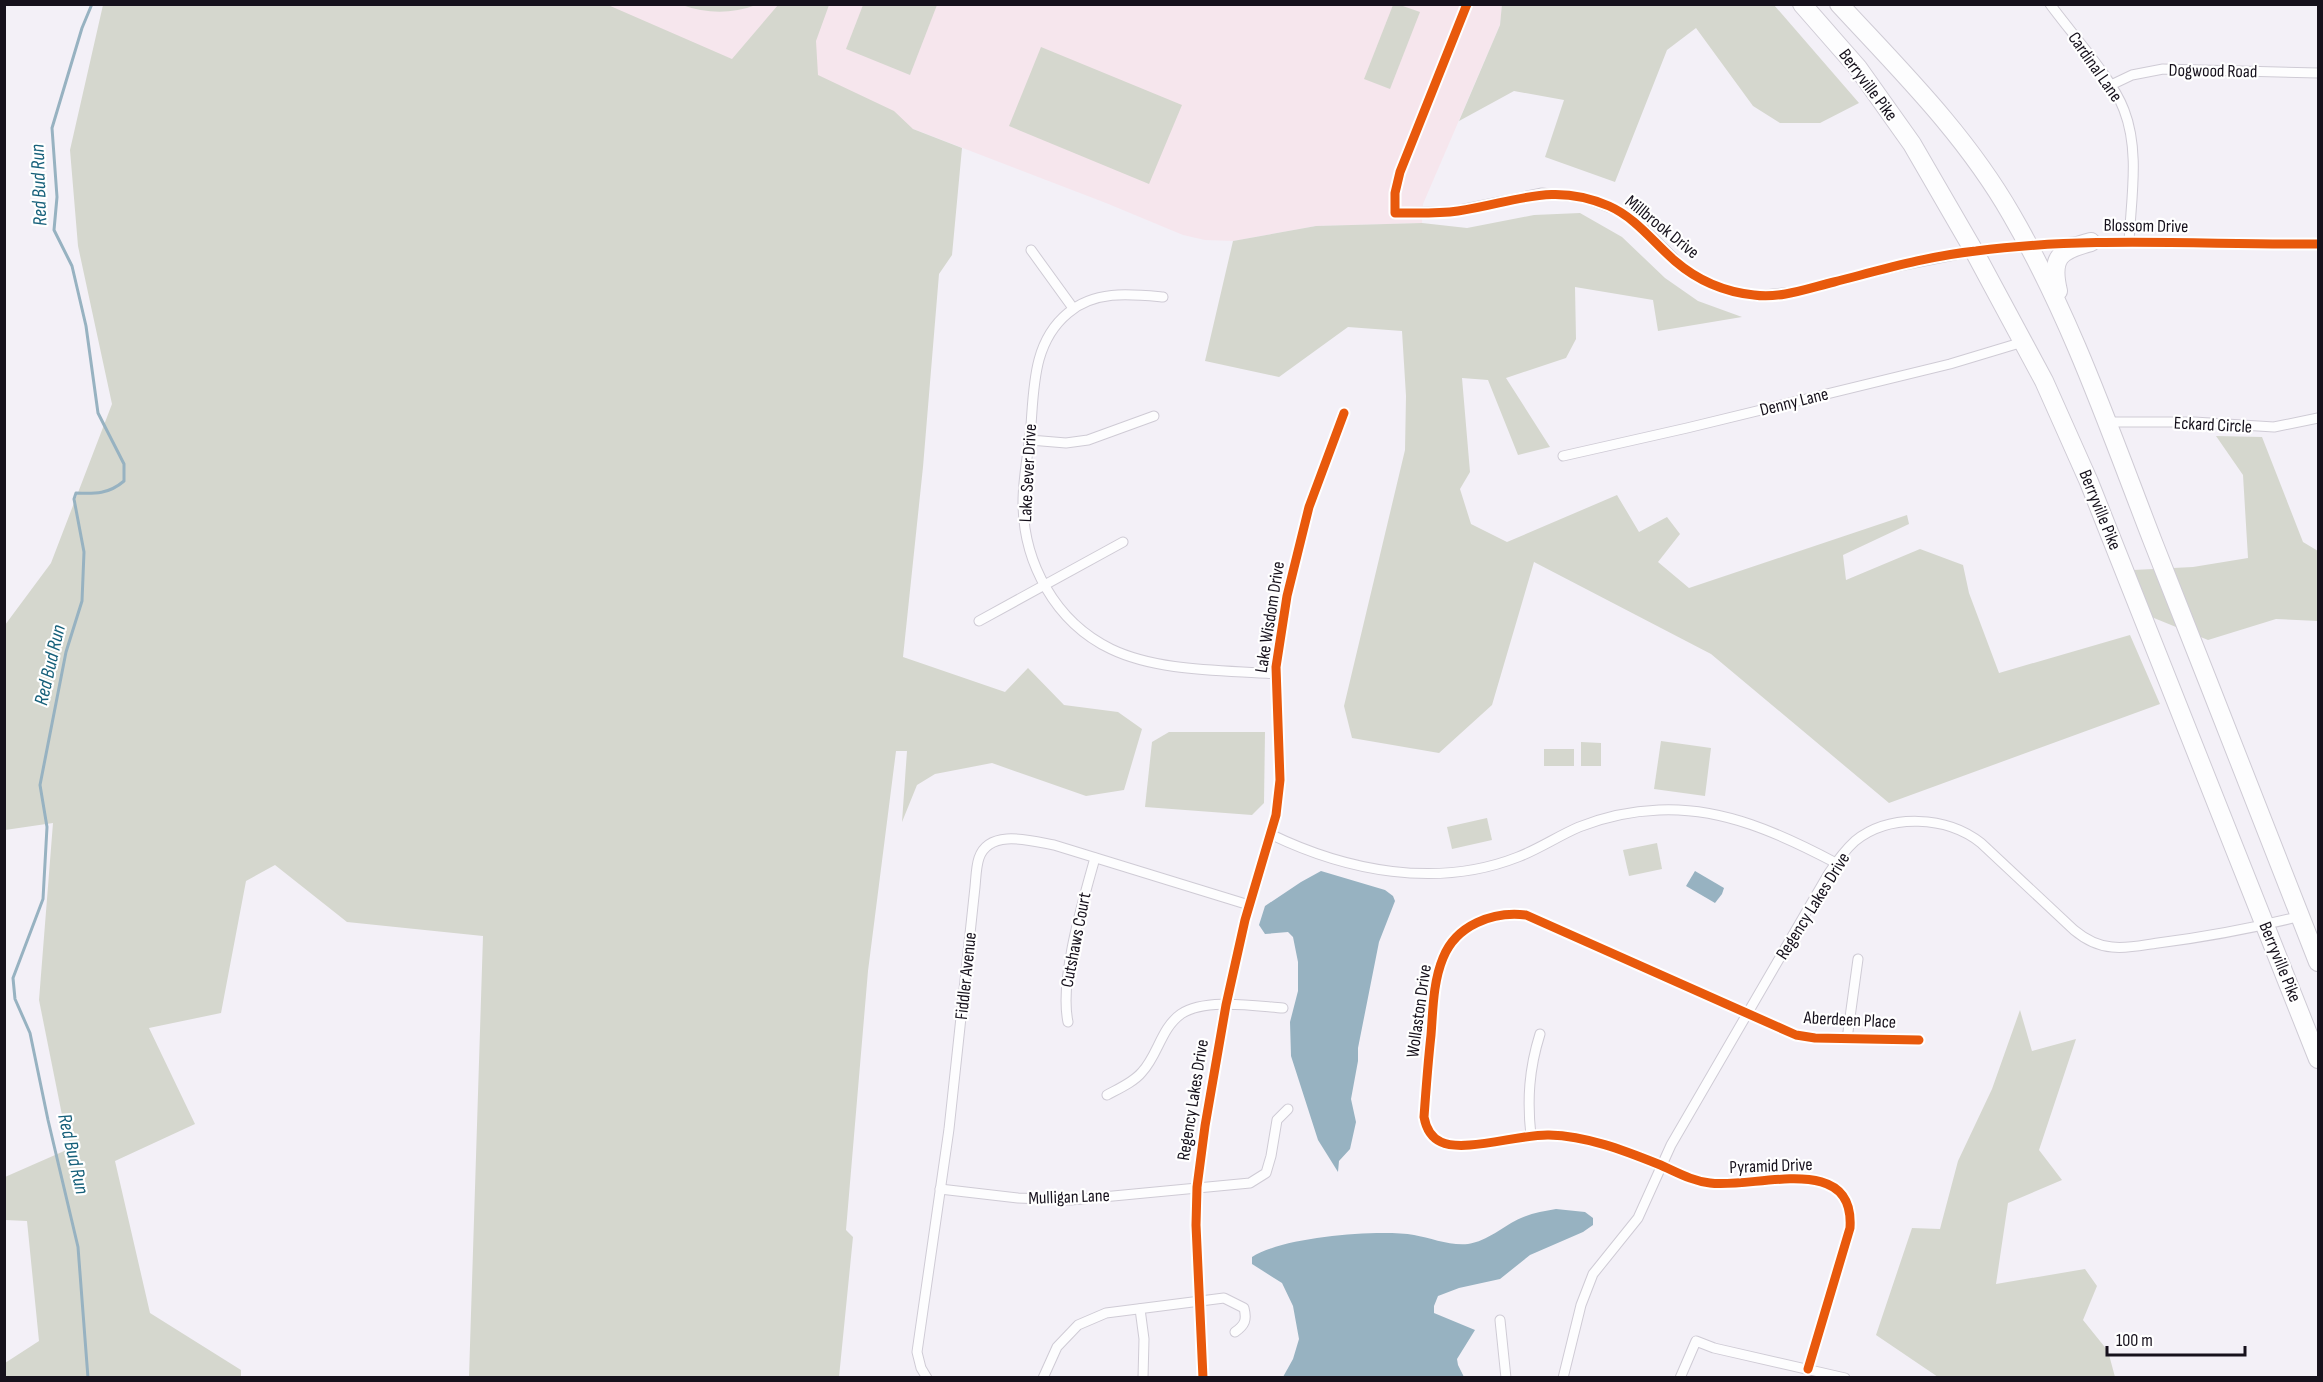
<svg xmlns="http://www.w3.org/2000/svg" width="2323" height="1382" font-family="'Sofia Sans Condensed',sans-serif">
<style>
.education{fill:#f6e6ed}
.green{fill:#d5d7ce}
.water{fill:#97b2c1}
.lines{fill:none;stroke-linecap:round;stroke-linejoin:round}
.stream{stroke:#97b2c1;stroke-width:3}
.street-casing{stroke:#cfcbd5;stroke-width:11}
.highway-casing{stroke:#cfcbd5;stroke-width:20}
.street{stroke:#fdfdfe;stroke-width:9}
.highway{stroke:#fdfdfe;stroke-width:18}
.cycleway-casing{stroke:#fff;stroke-width:13}
.cycleway{stroke:#e8590c;stroke-width:9}
.labels{text-anchor:middle;dominant-baseline:central;stroke-width:4.5;stroke-linejoin:round;paint-order:stroke}
.street-label{font-size:18px;fill:#16111c;stroke:#fff}
.water-label{font-size:20px;font-style:italic;fill:#16607a;stroke:#fff}
</style>
<rect width="100%" height="100%" fill="#f3f0f7"/>
<!-- education -->
<polygon class="education" points="591,5 1502,5 1500,25 1423,204 1422,223 1316,226 1233,241 1205,240 1183,235 1106,203"/>
<!-- green -->
<g class="green">
<polygon points="1502,4 1774,5 1859,103 1820,123 1780,123 1753,106 1696,28 1667,50 1615,182 1545,157 1564,100 1514,91 1459,121 1500,25"/>
<polygon points="103,5 608,5 732,59 778,5 829,5 816,41 818,75 894,111 913,129 962,148 952,255 939,274 923,467 903,657 1005,692 1028,668 1064,705 1118,712 1142,729 1124,790 1086,796 992,763 935,774 917,785 902,822 907,751 896,751 868,971 846,1230 853,1237 839,1377 469,1377 483,936 347,922 275,865 246,881 221,1013 149,1028 195,1124 115,1161 150,1313 241,1370 241,1377 5,1377 5,1363 39,1341 27,1221 5,1220 5,1177 71,1148 62,1115 39,1000 53,823 5,830 5,625 51,563 112,404 78,246 70,150"/>
<path d="M682,5L756,4V5C732,14 707,14 682,5Z"/>
<polygon points="863,5 937,5 910,75 846,49"/>
<polygon points="1393,5 1400,5 1420,12 1390,89 1364,79"/>
<polygon points="1041,47 1182,105 1149,184 1009,126"/>
<polygon points="1580,213 1622,237 1665,278 1698,301 1742,317 1658,331 1653,300 1575,287 1576,339 1566,358 1506,378 1550,447 1518,455 1488,380 1462,378 1470,472 1460,489 1471,524 1507,542 1617,495 1639,532 1667,517 1680,534 1658,562 1689,588 1907,515 1909,524 1843,555 1846,580 1920,549 1963,565 1969,593 1999,673 2130,635 2160,704 1889,803 1711,654 1534,562 1492,705 1439,753 1352,738 1344,706 1405,450 1406,396 1402,331 1348,327 1279,377 1205,361 1233,241 1316,226 1422,223 1467,228 1534,215"/>
<polygon points="2216,436 2262,437 2303,542 2318,551 2318,621 2276,619 2208,640 2149,616 2133,570 2193,567 2248,558 2243,475"/>
<polygon points="1169,732 1265,732 1264,803 1252,815 1145,807 1152,742"/>
<polygon points="1661,741 1711,748 1705,796 1654,789"/>
<polygon points="1581,742 1601,743 1601,766 1581,766"/>
<rect x="1544" y="749" width="30" height="17"/>
<polygon points="1487,818 1492,840 1452,849 1447,827"/>
<polygon points="1657,843 1662,869 1629,876 1623,850"/>
<polygon points="2020,1010 2032,1051 2076,1039 2039,1150 2062,1180 2008,1203 1996,1284 2085,1269 2097,1286 2083,1320 2108,1351 2115,1377 1938,1377 1876,1335 1912,1228 1940,1229 1958,1161 1992,1089"/>
</g>
<!-- water -->
<g class="water">
<polygon points="1321,871 1385,890 1393,896 1395,901 1379,942 1358,1048 1358,1061 1351,1099 1356,1122 1350,1149 1339,1161 1338,1172 1318,1140 1291,1056 1290,1022 1298,991 1298,962 1293,937 1288,932 1265,934 1259,925 1265,906 1301,882"/>
<polygon points="1695,871 1724,888 1722,894 1715,903 1686,886"/>
<path d="M1556,1209L1585,1212L1593,1218V1225L1583,1232L1530,1255L1500,1279L1459,1288L1438,1296L1434,1306V1313L1475,1330L1457,1359L1458,1365L1464,1377H1283L1293,1359L1299,1339L1293,1306L1282,1283L1252,1264V1257C1282,1237 1378,1229 1414,1235C1431,1238 1450,1246 1468,1244C1488,1241 1503,1226 1521,1218C1532,1213 1544,1211 1556,1209Z"/>
</g>
<g class="lines">
<!-- stream -->
<path class="stream" d="M88,1378L78,1247L48,1120L30,1033L15,999L13,978L43,899L47,827L40,785L66,652L82,601L84,552L74,499L76,493C95,494 109,494 124,481V464L98,413L86,326L72,266L54,230L57,197L52,128L82,28L92,4"/>
<defs>
<g id="street">
<polyline points="1467,4 1400,172 1395,193 1395,213 1455,211 1542,193 1585,198 1623,213 1644,229 1687,271 1707,282 1731,291 1756,296 1793,292 1899,266 1974,251 2074,242"/>
<path d="M2050,4C2071,33 2112,78 2124,110C2140,151 2131,199 2129,242"/>
<polyline points="2111,85 2132,75 2163,69 2318,73"/>
<polyline points="2088,242 2318,244"/>
<polyline points="1031,250 1073,308"/>
<path d="M1163,297C1130,294 1095,290 1068,313C1034,341 1034,384 1031,425C1029,450 1023,476 1023,502C1023,562 1055,622 1111,649C1159,672 1224,670 1276,674"/>
<polyline points="2106,422 2194,422 2274,427 2318,418"/>
<polyline points="1030,440 1066,443 1088,440 1154,416"/>
<polyline points="1563,456 1687,428 1950,364 2023,342"/>
<polyline points="979,621 1123,542"/>
<path d="M1270,834C1346,871 1437,889 1518,857C1539,849 1558,836 1579,827C1604,817 1633,811 1659,810C1723,807 1781,834 1836,863"/>
<path d="M1068,1022C1059,980 1083,901 1095,858"/>
<polyline points="1847,1039 1858,959"/>
<path d="M1107,1095C1118,1089 1134,1082 1142,1072C1158,1055 1161,1028 1181,1014C1205,998 1255,1006 1283,1008"/>
<path d="M1531,1136C1527,1100 1529,1069 1540,1034"/>
<polyline points="940,1189 1018,1198 1071,1200 1250,1183 1266,1173 1271,1156 1277,1120 1288,1109"/>
<polyline points="1140,1309 1144,1339 1143,1378"/>
<polyline points="1500,1320 1506,1378"/>
<path d="M1808,1369L1850,1228C1855,1151 1755,1189 1710,1183C1691,1181 1675,1171 1658,1164C1623,1150 1587,1136 1549,1135C1520,1134 1464,1153 1441,1142C1430,1137 1426,1128 1424,1117C1426,1089 1428,1062 1431,1035C1433,1010 1433,982 1443,958C1456,925 1493,911 1526,915L1796,1035L1815,1038L1919,1040"/>
<path d="M927,1378L921,1368L917,1352L949,1129L975,887C976,877 976,867 979,858C989,828 1032,841 1054,845L1249,905"/>
<path d="M1043,1378L1057,1347L1078,1325L1106,1313L1224,1298L1244,1308C1247,1320 1245,1325 1235,1332"/>
<polyline points="1203,1378 1196,1225 1197,1187 1205,1126 1226,1005 1245,920 1276,815 1280,780 1276,667 1287,596 1309,507 1344,413"/>
<path d="M1563,1378L1581,1305L1593,1274L1638,1218L1671,1145L1829,873C1837,861 1845,850 1855,841C1890,813 1947,816 1981,843L2074,930C2086,940 2097,946 2112,947C2127,949 2143,945 2158,943C2206,937 2254,928 2301,916"/>
<polyline points="1680,1378 1696,1341 1714,1348 1845,1378"/>
</g>
<g id="highway">
<polyline points="1802,4 1858,68 1912,144 1974,251 2044,381 2089,482 2318,1059"/>
<path d="M1839,4C1901,71 1965,134 2011,214C2071,317 2110,431 2153,542C2208,682 2264,822 2318,962"/>
<path d="M2058,291C2050,257 2060,250 2091,242"/>
</g>
</defs>
<!-- street casing -->
<use href="#street" class="street-casing"/>
<!-- highway casing -->
<use href="#highway" class="highway-casing"/>
<!-- street -->
<use href="#street" class="street"/>
<!-- highway -->
<use href="#highway" class="highway"/>
<defs>
<g id="cycleway">
<path d="M1467,4L1400,172L1395,193V213C1416,213 1437,214 1458,211C1514,203 1552,181 1609,206C1636,218 1653,242 1675,261C1697,280 1725,292 1754,295C1780,299 1809,288 1834,282C1881,270 1928,256 1976,251C2090,236 2204,245 2318,244"/>
<path d="M1808,1369L1850,1228C1855,1151 1755,1189 1710,1183C1691,1181 1675,1171 1658,1164C1623,1150 1587,1136 1549,1135C1520,1134 1464,1153 1441,1142C1430,1137 1426,1128 1424,1117C1426,1089 1428,1062 1431,1035C1433,1010 1433,982 1443,958C1456,925 1493,911 1526,915L1796,1035L1815,1038L1919,1040"/>
<polyline points="1203,1378 1196,1225 1197,1187 1205,1126 1226,1005 1245,920 1276,815 1280,780 1276,667 1287,596 1309,507 1344,413"/>
</g>
</defs>
<!-- cycleway casing -->
<use href="#cycleway" class="cycleway-casing"/>
<!-- cycleway -->
<use href="#cycleway" class="cycleway"/>
</g>
<g class="labels">
<!-- street labels -->
<g class="street-label">
<text transform="translate(2095 67) rotate(55)">Cardinal Lane</text>
<text transform="translate(2213 71) rotate(1)">Dogwood Road</text>
<text transform="translate(1868 85) rotate(53)">Berryville Pike</text>
<text transform="translate(2146 226) rotate(1)">Blossom Drive</text>
<text transform="translate(1662 227) rotate(39)">Millbrook Drive</text>
<text transform="translate(1794 402) rotate(-14)">Denny Lane</text>
<text transform="translate(2213 425) rotate(3)">Eckard Circle</text>
<text transform="translate(1028 473) rotate(-87)">Lake Sever Drive</text>
<text transform="translate(2100 510) rotate(68)">Berryville Pike</text>
<text transform="translate(1270 617) rotate(-81)">Lake Wisdom Drive</text>
<text transform="translate(1813 906) rotate(-58)">Regency Lakes Drive</text>
<text transform="translate(1076 940) rotate(-79)">Cutshaws Court</text>
<text transform="translate(2280 962) rotate(68)">Berryville Pike</text>
<text transform="translate(966 976) rotate(-84)">Fiddler Avenue</text>
<text transform="translate(1419 1011) rotate(-82)">Wollaston Drive</text>
<text transform="translate(1850 1020) rotate(3)">Aberdeen Place</text>
<text transform="translate(1193 1100) rotate(-81)">Regency Lakes Drive</text>
<text transform="translate(1771 1166) rotate(-2)">Pyramid Drive</text>
<text transform="translate(1069 1197) rotate(-2)">Mulligan Lane</text>
</g>
<!-- water labels -->
<g class="water-label">
<text transform="translate(39 185) rotate(-92)">Red Bud Run</text>
<text transform="translate(50 665) rotate(-77)">Red Bud Run</text>
<text transform="translate(73 1154) rotate(77)">Red Bud Run</text>
</g>
</g>
<!-- border -->
<rect width="2323" height="1382" fill="none" stroke="#16111c" stroke-width="12"/>
<!-- scale -->
<path d="M2107 1346v9h138v-9" fill="none" stroke="#16111c" stroke-width="3"/>
<text x="2116" y="1346" font-size="18" fill="#16111c" stroke="#ffffff" stroke-width="4.5" paint-order="stroke">100 m</text>
</svg>
